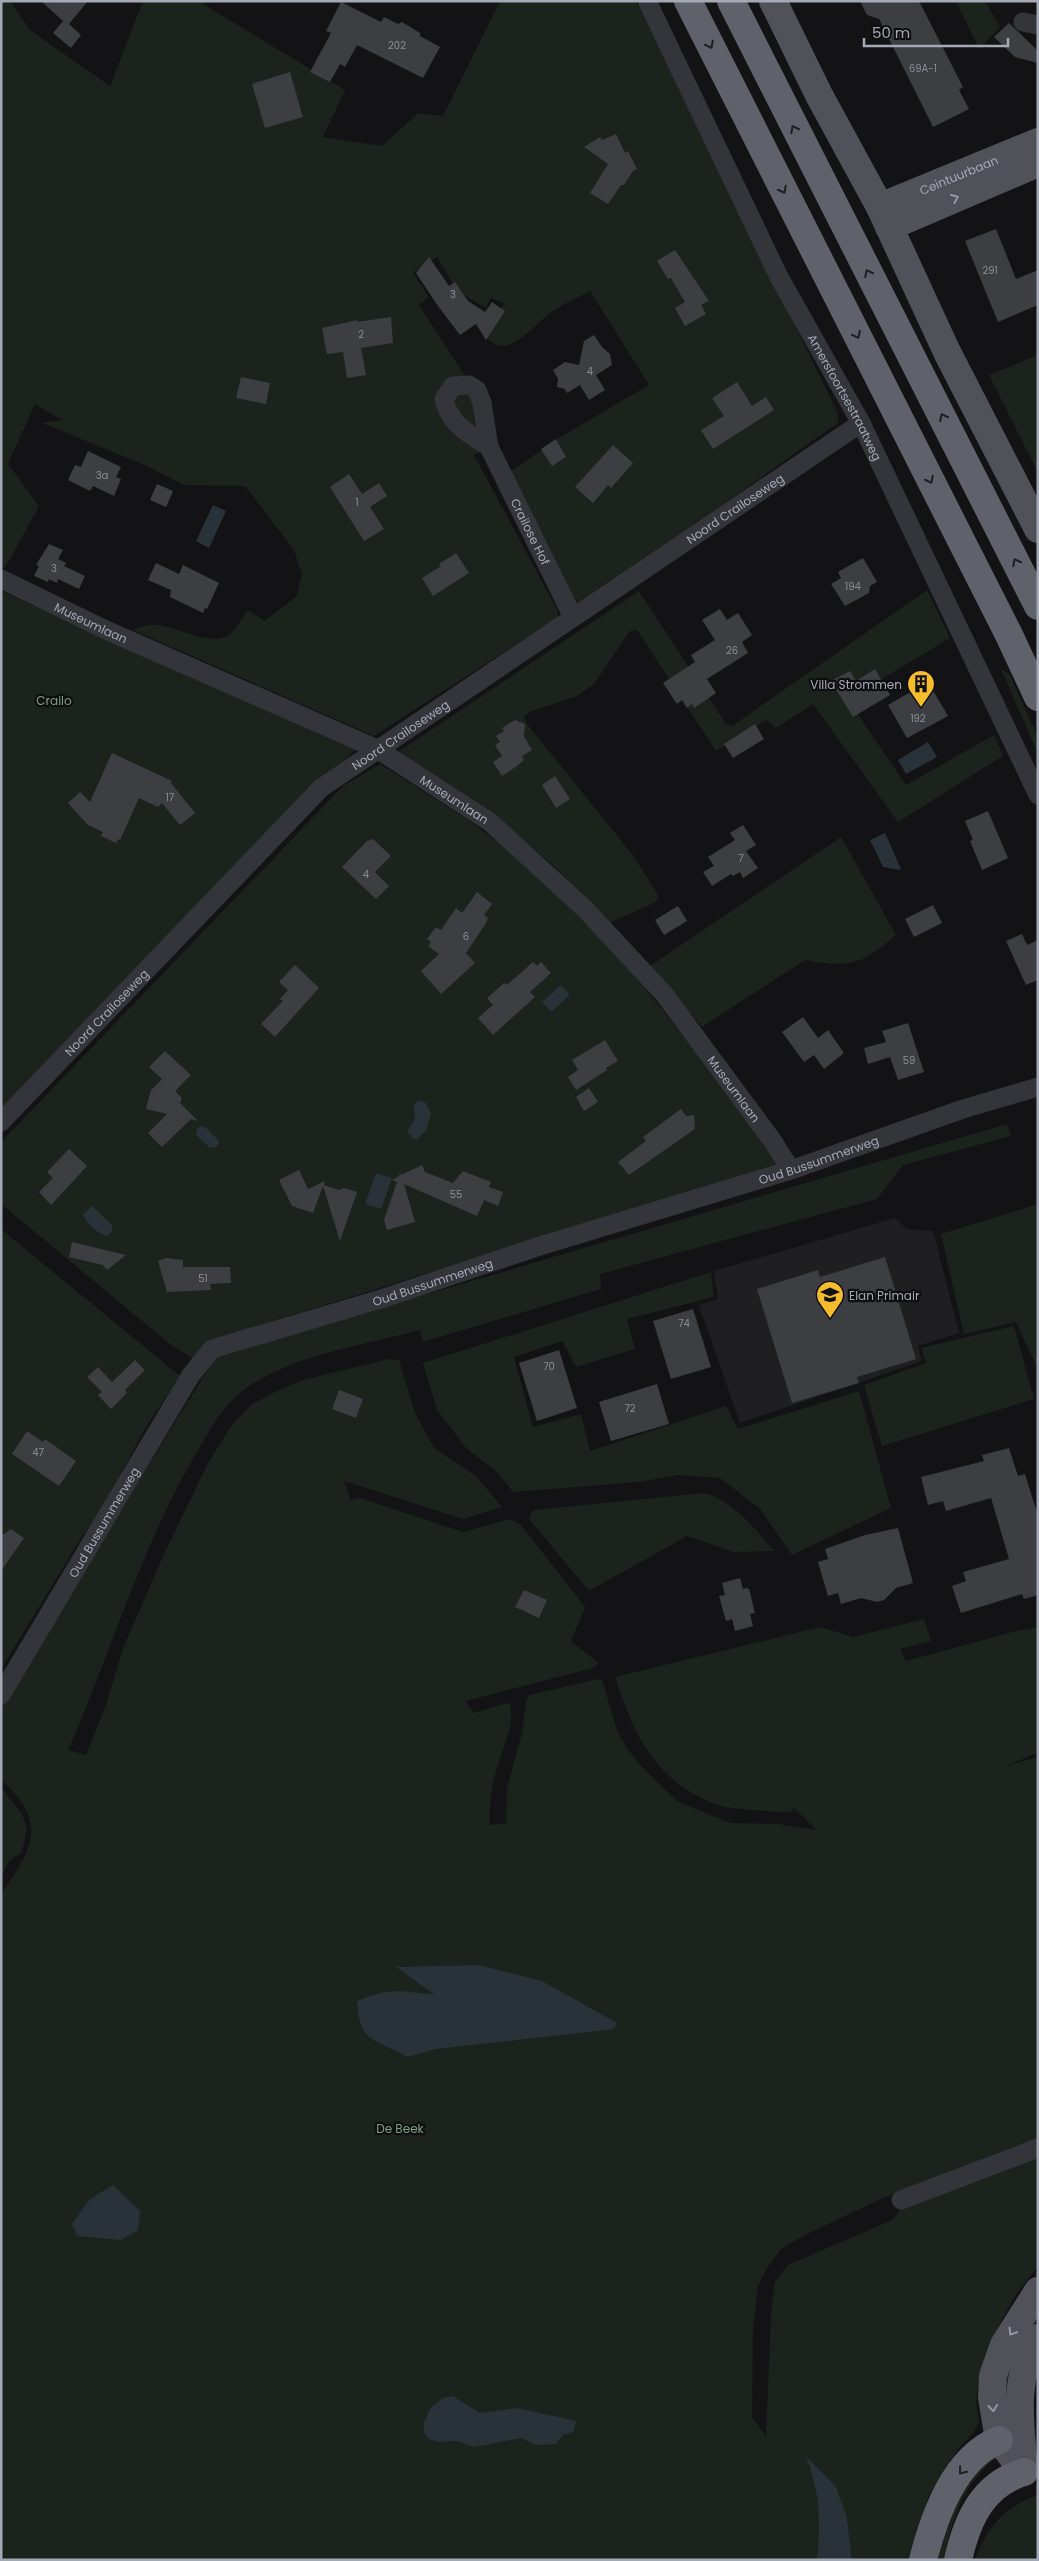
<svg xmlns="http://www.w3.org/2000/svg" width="1039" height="2561" font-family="Poppins,sans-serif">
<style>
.built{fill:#1f1f22}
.green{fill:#1b231c}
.water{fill:#293139}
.building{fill:#3d3e42}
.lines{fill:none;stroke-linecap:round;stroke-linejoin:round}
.minor{stroke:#34353a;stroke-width:19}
.primary{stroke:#505159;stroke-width:28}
.motorway{stroke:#60626b;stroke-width:28}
.oneway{stroke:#1e1f22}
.oneway2{stroke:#9397a3}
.labels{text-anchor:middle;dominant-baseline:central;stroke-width:4.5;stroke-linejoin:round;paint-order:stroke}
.number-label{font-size:10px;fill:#8a8e98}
.street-label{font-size:12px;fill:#a4a9b5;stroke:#0e0e10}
.poi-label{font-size:12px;fill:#a4a9b5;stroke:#0e0e10;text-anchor:end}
.park-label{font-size:12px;fill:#7ba17f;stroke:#0e0e10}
</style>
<rect width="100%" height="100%" fill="#131315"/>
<!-- built -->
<polygon class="built" points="895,1218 907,1229 933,1231 959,1333 918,1346 922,1361 740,1423 699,1305 718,1299 714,1271"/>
<!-- green -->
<g class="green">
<path d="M1,1H10L30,30L110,86L143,1H203V4L345,90L323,137L382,146L418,113L443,116L500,1H636L837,411L839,422L613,583L575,607L504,476L562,436L649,385L590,291C577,298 561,305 549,314C531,327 507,363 485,336L491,331L504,303L491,298L486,308L457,291L437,257L413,273L429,297L419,305L476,393L489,448L474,455L558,611L557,618L374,736L133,630C137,628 143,626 148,625C173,622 206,648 228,635C236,630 242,618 248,610L264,621L297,596L302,574L294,550L245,486L184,485L145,465L42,423L62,420L35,404L8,464L39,506L5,568L1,566Z"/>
<polygon points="956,1 985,1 1000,27 979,49"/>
<polygon points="1038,355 1038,473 989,375"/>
<polygon points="927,590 950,638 852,697 850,703 906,785 994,735 1003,756 898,822 813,704 776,728 766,720 716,751 637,630 630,631 594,684 577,696 529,712 524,717 527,724 632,854 657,893 658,899 654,903 609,923 554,866 491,812 398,752 639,591 726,724 732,726"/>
<polygon points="1,591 355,750 1,1111"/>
<polygon points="1001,669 1010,675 1038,738 1038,754"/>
<polygon points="380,764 467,819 539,874 632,972 760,1132 781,1163 209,1341 194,1359 171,1345 1,1204 1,1142 343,786"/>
<path d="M841,837L896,935C862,965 850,968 805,960L702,1027L650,966Z"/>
<path d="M1007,1124L1011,1136L903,1165L877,1199L600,1274L601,1289L423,1342L420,1330C365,1345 294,1355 248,1387C224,1403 211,1428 197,1452C141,1546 112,1651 68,1750L86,1755L106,1705L123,1648L164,1554L207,1465L231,1426L252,1404L279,1390L303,1380L389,1359L399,1360L415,1413L434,1448L476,1476L502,1507L463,1519L344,1481L351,1500L360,1498L463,1532L510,1519L521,1525L585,1607L571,1641L599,1663L593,1668L466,1701L473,1713L507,1703L510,1704C515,1725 504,1744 498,1764C492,1784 489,1804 490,1825L506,1823L507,1787L522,1733L526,1701L529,1695L598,1679L602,1680L617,1730L627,1748L639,1764L677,1801L730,1823L778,1824L817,1830L793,1807V1811L786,1812C766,1811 745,1810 725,1807C711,1804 699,1797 687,1790C645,1762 630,1722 615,1677L820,1627L853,1637L924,1619L931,1641L900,1649L906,1661L1016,1631L1038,1627V1753L1002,1767L1038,1757V2141L883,2198L801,2237L781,2249L767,2268L758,2286L753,2328L752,2417L766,2436L771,2313L775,2282L788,2265L892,2220L908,2202L1038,2152V2266L1019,2290L1002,2319L980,2372L976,2404L979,2421L972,2435L960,2446L929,2495L908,2560H852L847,2518L807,2457L814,2478L821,2519L817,2560H1V1895C33,1847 49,1824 1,1779V1705L216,1356Z"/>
<polygon points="1038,1204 1038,1370 1016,1322 964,1334 941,1234"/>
<polygon points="1,1229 180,1376 144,1430 95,1523 83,1535 1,1669"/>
<polygon points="711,1272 714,1297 627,1319 635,1349 576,1367 562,1341 514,1357 533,1427 581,1414 590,1451 726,1406 738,1429 859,1391 891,1508 792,1555 760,1509 720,1478 677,1475 639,1482 513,1492 496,1471 467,1449 437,1410 423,1363"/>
<polygon points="1014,1326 1034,1399 882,1446 864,1385 926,1363 921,1348"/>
<path d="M704,1493C734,1501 754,1528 774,1551L733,1552L687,1536L589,1591L529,1519L530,1514L534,1510Z"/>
<polygon points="1,1787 22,1814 27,1829 22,1852 9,1861 1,1878"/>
<path d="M995,2450L996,2458C963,2483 951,2521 944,2560H930L954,2493Z"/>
<path d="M1038,2495V2560H975C987,2527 1004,2507 1038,2495Z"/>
</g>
<!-- water -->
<g class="water">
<polygon points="213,505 226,511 209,548 196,541"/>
<polygon points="928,742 937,757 906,774 898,760"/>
<polygon points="885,833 901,869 899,870 883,867 870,840"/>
<polygon points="561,985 570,995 551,1012 542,1002"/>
<polygon points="418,1100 426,1103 431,1113 426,1130 417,1140 412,1138 407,1131 415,1119 414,1106"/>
<polygon points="201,1126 206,1128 219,1141 218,1145 214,1148 209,1147 196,1135 197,1129"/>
<polygon points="376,1173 392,1178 381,1209 365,1204"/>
<path d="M92,1206L112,1225V1232L107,1236C96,1233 87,1224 83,1214Z"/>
<path d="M478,1965L542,1981L617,2023L614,2029L436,2049L407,2057C375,2038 359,2044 357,2001C391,1987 400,1991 435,1995L396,1967Z"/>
<polygon points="113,2185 140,2211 138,2230 121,2240 77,2236 72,2224 89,2200"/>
<polygon points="453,2396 480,2413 518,2408 576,2421 573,2432 563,2435 556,2444 536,2445 521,2438 474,2447 457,2441 437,2442 428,2438 424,2432 424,2422 431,2407 443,2398"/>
<path d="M806,2456L836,2487L847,2518L852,2560H817C821,2520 820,2494 806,2456Z"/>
</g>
<!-- building -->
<g class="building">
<polygon points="41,1 88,1 69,24 81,35 71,48 53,33 63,21"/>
<polygon points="860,1 919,1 963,87 959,90 969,109 933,127 879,19 867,15"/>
<polygon points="341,2 381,22 384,17 398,24 402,22 420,33 420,36 440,47 423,78 357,45 345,67 340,64 330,82 310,72 331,33 326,31"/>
<polygon points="1009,23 1038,51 1038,63 1015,57 994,37"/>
<polygon points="290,72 303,117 265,128 252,84"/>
<polygon points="616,134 625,153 628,151 637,169 633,171 624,185 621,185 608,204 590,193 608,164 584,147 600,137 602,140"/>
<polygon points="996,229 1016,279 1038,270 1038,305 998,322 965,241"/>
<polygon points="675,250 709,301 701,305 706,314 685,326 675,308 685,302 671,278 668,279 657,261"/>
<polygon points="429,257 449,286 455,282 468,301 485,312 492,302 505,311 486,340 476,324 460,335 438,306 416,273"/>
<polygon points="391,317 393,343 361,348 366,375 347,378 343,352 327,354 322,328 357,320 357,322"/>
<polygon points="594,335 602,347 610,354 612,365 596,375 605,390 589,400 580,385 567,393 565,389 557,387 558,379 553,370 565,362 579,365 584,341"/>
<polygon points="241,377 270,383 266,404 236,398"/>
<polygon points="737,382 752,406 766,397 774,410 713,449 701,430 724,416 712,398"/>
<polygon points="556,439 566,457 552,466 541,449"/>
<polygon points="613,445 633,463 611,488 608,485 593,503 575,487"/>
<polygon points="88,451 121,467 116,477 121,479 114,496 93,486 90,491 68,480 75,465 81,467"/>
<polygon points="349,474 362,494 379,483 387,496 370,507 384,529 364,541 330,487"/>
<polygon points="157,484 173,491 166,507 150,500"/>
<polygon points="49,544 63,550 58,559 66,563 64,566 85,576 79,589 58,579 57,583 49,579 48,582 34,576 39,566 36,565"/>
<polygon points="456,553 469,573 433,596 422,578 441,566 439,564"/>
<polygon points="863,558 877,582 870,586 869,593 845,606 831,584 841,578 838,572"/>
<polygon points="156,563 179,574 183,565 219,583 207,609 205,608 203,613 170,597 171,590 148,580"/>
<polygon points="720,609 727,620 738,613 752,635 742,642 748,653 707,679 716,693 694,708 692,704 687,708 682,700 677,704 663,683 695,662 691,655 715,640 702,620"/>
<polygon points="875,669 890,695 853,717 831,681 850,671 856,681"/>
<polygon points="928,682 948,716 907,738 888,705"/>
<polygon points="515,720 525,724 524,736 532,750 522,756 524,760 517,766 502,776 493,762 502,756 495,745 500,742 496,736 504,731 502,728"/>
<polygon points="755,724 764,739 733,758 724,744"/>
<polygon points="112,753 172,781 171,783 195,813 180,825 162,803 158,807 139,798 120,840 118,839 116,843 101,836 103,832 88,825 68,803 80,792 90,802"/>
<polygon points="555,776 570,799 556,808 542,785"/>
<polygon points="988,811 1008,858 982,870 970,841 973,840 965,821"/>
<polygon points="743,825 756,845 746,851 758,868 743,878 740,872 733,876 731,874 712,886 703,872 714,866 708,857 735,840 730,833"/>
<polygon points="373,839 391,856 375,872 389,886 376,899 342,867 367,841"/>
<polygon points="477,892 492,904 484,915 488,918 486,923 466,953 475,963 441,994 421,971 439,954 428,946 431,942 427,939 436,927 441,930 456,908 462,913"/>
<polygon points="933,905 942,923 914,937 905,919"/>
<polygon points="678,906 687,921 664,935 655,920"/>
<polygon points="1022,934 1027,945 1038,940 1038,980 1026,985 1006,941"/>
<polygon points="533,962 537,966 541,962 551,973 530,992 535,997 493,1035 478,1018 493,1005 487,998 504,983 507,985"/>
<polygon points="295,965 319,988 275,1037 261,1024 283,1001 280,999 288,990 279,982"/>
<polygon points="803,1017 818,1038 828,1030 844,1053 824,1069 814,1055 804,1062 782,1032"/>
<polygon points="908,1023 924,1072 898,1080 890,1057 868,1064 864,1048 886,1042 882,1031"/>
<polygon points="605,1040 618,1061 606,1068 607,1070 576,1090 568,1077 578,1070 572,1060"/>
<polygon points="165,1051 191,1075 175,1091 182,1098 180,1103 198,1121 191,1119 162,1147 148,1133 167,1114 146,1109 151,1090 162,1079 149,1067"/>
<polygon points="589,1088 598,1102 584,1111 576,1097"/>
<polygon points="681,1109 686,1116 694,1115 695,1129 629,1175 618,1162 646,1141 643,1137"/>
<polygon points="69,1149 87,1166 51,1205 39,1192 53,1178 47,1172"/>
<polygon points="422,1165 425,1172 453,1183 463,1171 491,1182 489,1187 503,1192 498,1206 484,1200 477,1216 404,1184 415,1222 387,1230 384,1220 397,1182 392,1180 399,1176 400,1172 401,1175"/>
<polygon points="299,1170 308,1189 325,1181 324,1185 339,1190 344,1188 357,1192 340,1241 323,1186 313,1213 292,1206 279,1180"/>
<polygon points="72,1242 101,1249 126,1255 107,1270 103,1265 69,1257"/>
<polygon points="885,1257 916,1359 857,1377 859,1383 792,1403 757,1289 818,1270 820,1277"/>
<polygon points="166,1258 183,1260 183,1267 230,1267 231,1283 210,1284 211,1290 167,1292 158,1261"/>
<polygon points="693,1309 711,1367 671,1379 653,1321"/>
<polygon points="559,1350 577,1408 537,1421 519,1363"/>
<polygon points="135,1360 145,1370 125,1390 127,1393 111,1409 98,1395 102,1392 87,1377 98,1367 112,1382"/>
<polygon points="657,1384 669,1424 611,1441 599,1402"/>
<polygon points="339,1390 363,1399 356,1418 332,1409"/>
<polygon points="27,1431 43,1442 45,1439 76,1461 59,1486 12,1454"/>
<polygon points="1009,1448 1018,1476 1025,1474 1038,1516 1038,1595 1024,1599 1022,1594 961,1613 952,1586 966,1581 963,1572 1009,1559 991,1498 946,1511 943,1501 928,1505 921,1477 984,1461 982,1455"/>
<polygon points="898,1528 913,1583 896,1588 884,1600 877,1602 861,1598 841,1604 838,1593 828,1596 818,1562 828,1559 825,1549 865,1535"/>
<polygon points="11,1529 24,1538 1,1571 1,1536"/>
<polygon points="740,1578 743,1589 748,1588 750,1592 755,1613 750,1614 753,1626 735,1631 732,1619 726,1621 719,1596 725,1595 722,1583"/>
<polygon points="524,1590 547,1600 539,1618 515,1607"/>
</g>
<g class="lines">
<!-- minor -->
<g class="minor">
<path id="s1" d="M648,3L779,277L861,423L1038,795"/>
<polyline points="1023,22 1038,25"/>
<path id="s2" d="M489,447C469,434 449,424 444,399L453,386L469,385L477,390L482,403L489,447L573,617"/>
<path id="s3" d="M1,579L106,630L377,749L490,822L585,909L664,994L772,1140L791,1170"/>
<path id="s4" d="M1,1122L321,788L861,423"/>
<path id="s5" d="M1,1695L148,1447L191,1375L212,1349L384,1298L540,1246L791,1170L963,1109L1038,1087"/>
<polyline points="901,2200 1038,2148"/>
</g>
<!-- primary -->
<g class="primary">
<polyline points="773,1 819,95 880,207 947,352 1038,529"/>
<path id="s6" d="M880,207L1038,142"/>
<polyline points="889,227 1038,163"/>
<polyline points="1024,2472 999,2440 992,2397 993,2376 1004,2345 1038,2291"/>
<path d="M1024,2472C1021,2424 1011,2381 1038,2338"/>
</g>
<!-- motorway -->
<g class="motorway">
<polyline points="688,1 1009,635 1038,697"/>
<polyline points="731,1 1038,606"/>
<path d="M923,2560C934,2517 954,2458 999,2440"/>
<path d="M958,2560C967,2520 982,2485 1024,2472"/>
</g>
</g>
<!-- one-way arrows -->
<defs><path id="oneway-chevron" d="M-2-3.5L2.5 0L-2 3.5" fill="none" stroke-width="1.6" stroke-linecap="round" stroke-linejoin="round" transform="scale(1.25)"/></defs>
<g class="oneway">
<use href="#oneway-chevron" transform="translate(710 45) rotate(63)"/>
<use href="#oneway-chevron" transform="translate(794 129) rotate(-117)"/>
<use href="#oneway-chevron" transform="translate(783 190) rotate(63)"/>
<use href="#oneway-chevron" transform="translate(868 273) rotate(-117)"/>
<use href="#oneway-chevron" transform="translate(857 335) rotate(63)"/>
<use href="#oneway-chevron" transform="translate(943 417) rotate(-117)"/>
<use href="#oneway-chevron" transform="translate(930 480) rotate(63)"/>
<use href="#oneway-chevron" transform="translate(1016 562) rotate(-117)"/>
<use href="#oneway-chevron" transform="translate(962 2471) rotate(128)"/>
</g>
<g class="oneway2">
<use href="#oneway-chevron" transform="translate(955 198) rotate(-23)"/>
<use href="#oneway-chevron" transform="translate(1012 2332) rotate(122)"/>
<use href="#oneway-chevron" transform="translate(993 2408) rotate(84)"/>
</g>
<!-- icons -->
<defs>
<symbol id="building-pin" viewBox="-11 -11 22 30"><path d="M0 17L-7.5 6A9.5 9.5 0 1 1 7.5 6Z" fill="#f5bd2b" stroke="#0e0e10"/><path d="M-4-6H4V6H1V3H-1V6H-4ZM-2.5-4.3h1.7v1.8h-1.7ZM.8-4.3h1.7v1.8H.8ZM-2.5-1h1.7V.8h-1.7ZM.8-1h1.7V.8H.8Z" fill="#111"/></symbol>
<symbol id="school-pin" viewBox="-11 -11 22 30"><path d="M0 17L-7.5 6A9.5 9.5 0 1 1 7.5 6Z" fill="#f5bd2b" stroke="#0e0e10"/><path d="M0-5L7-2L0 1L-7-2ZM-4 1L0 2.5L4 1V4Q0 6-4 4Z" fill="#111"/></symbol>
</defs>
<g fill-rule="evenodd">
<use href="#building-pin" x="905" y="668" width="32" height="43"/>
<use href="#school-pin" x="814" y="1279" width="32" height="43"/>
</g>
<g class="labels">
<!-- number labels -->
<g class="number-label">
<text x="397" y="45">202</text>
<text x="923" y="68">69A-1</text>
<text x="990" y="270">291</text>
<text x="453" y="294">3</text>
<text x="361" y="334">2</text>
<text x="590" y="371">4</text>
<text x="102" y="475">3a</text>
<text x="357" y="502">1</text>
<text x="54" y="568">3</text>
<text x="853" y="586">194</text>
<text x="732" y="650">26</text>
<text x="918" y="718">192</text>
<text x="170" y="797">17</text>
<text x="741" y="858">7</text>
<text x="366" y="874">4</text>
<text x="466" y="936">6</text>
<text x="909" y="1060">59</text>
<text x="456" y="1194">55</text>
<text x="203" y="1278">51</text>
<text x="684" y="1323">74</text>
<text x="549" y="1366">70</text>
<text x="630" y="1408">72</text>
<text x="38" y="1452">47</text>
</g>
<!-- street labels -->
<g class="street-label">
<text stroke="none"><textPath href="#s6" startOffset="85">Ceintuurbaan</textPath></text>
<text stroke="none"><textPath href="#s1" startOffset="441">Amersfoortsestraatweg</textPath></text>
<text stroke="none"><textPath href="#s4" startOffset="962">Noord Crailoseweg</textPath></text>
<text stroke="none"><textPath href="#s2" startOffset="262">Crailose Hof</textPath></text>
<text stroke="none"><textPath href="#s3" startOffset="100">Museumlaan</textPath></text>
<text stroke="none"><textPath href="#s4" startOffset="558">Noord Crailoseweg</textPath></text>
<text stroke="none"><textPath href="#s3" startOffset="505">Museumlaan</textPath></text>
<text stroke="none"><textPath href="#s4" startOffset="152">Noord Crailoseweg</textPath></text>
<text stroke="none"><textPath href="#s3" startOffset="910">Museumlaan</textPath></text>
<text stroke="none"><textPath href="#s5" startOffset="1041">Oud Bussummerweg</textPath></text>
<text stroke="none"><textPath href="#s5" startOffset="636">Oud Bussummerweg</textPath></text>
<text stroke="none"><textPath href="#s5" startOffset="201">Oud Bussummerweg</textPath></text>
</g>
<!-- poi labels -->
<g class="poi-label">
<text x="902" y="684">Villa Strommen</text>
<text x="849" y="1295" text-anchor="start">Elan Primair</text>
</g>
<!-- park labels -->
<g class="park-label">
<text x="54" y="700">Crailo</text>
<text x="400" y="2128">De Beek</text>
</g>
</g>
<!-- border -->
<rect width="1039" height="2561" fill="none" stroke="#a4a9b5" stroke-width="5"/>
<!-- scale -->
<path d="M864 38v8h144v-8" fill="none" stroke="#a4a9b5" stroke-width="2.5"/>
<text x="872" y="38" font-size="15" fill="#a4a9b5" stroke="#0e0e10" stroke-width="4" paint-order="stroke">50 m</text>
</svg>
